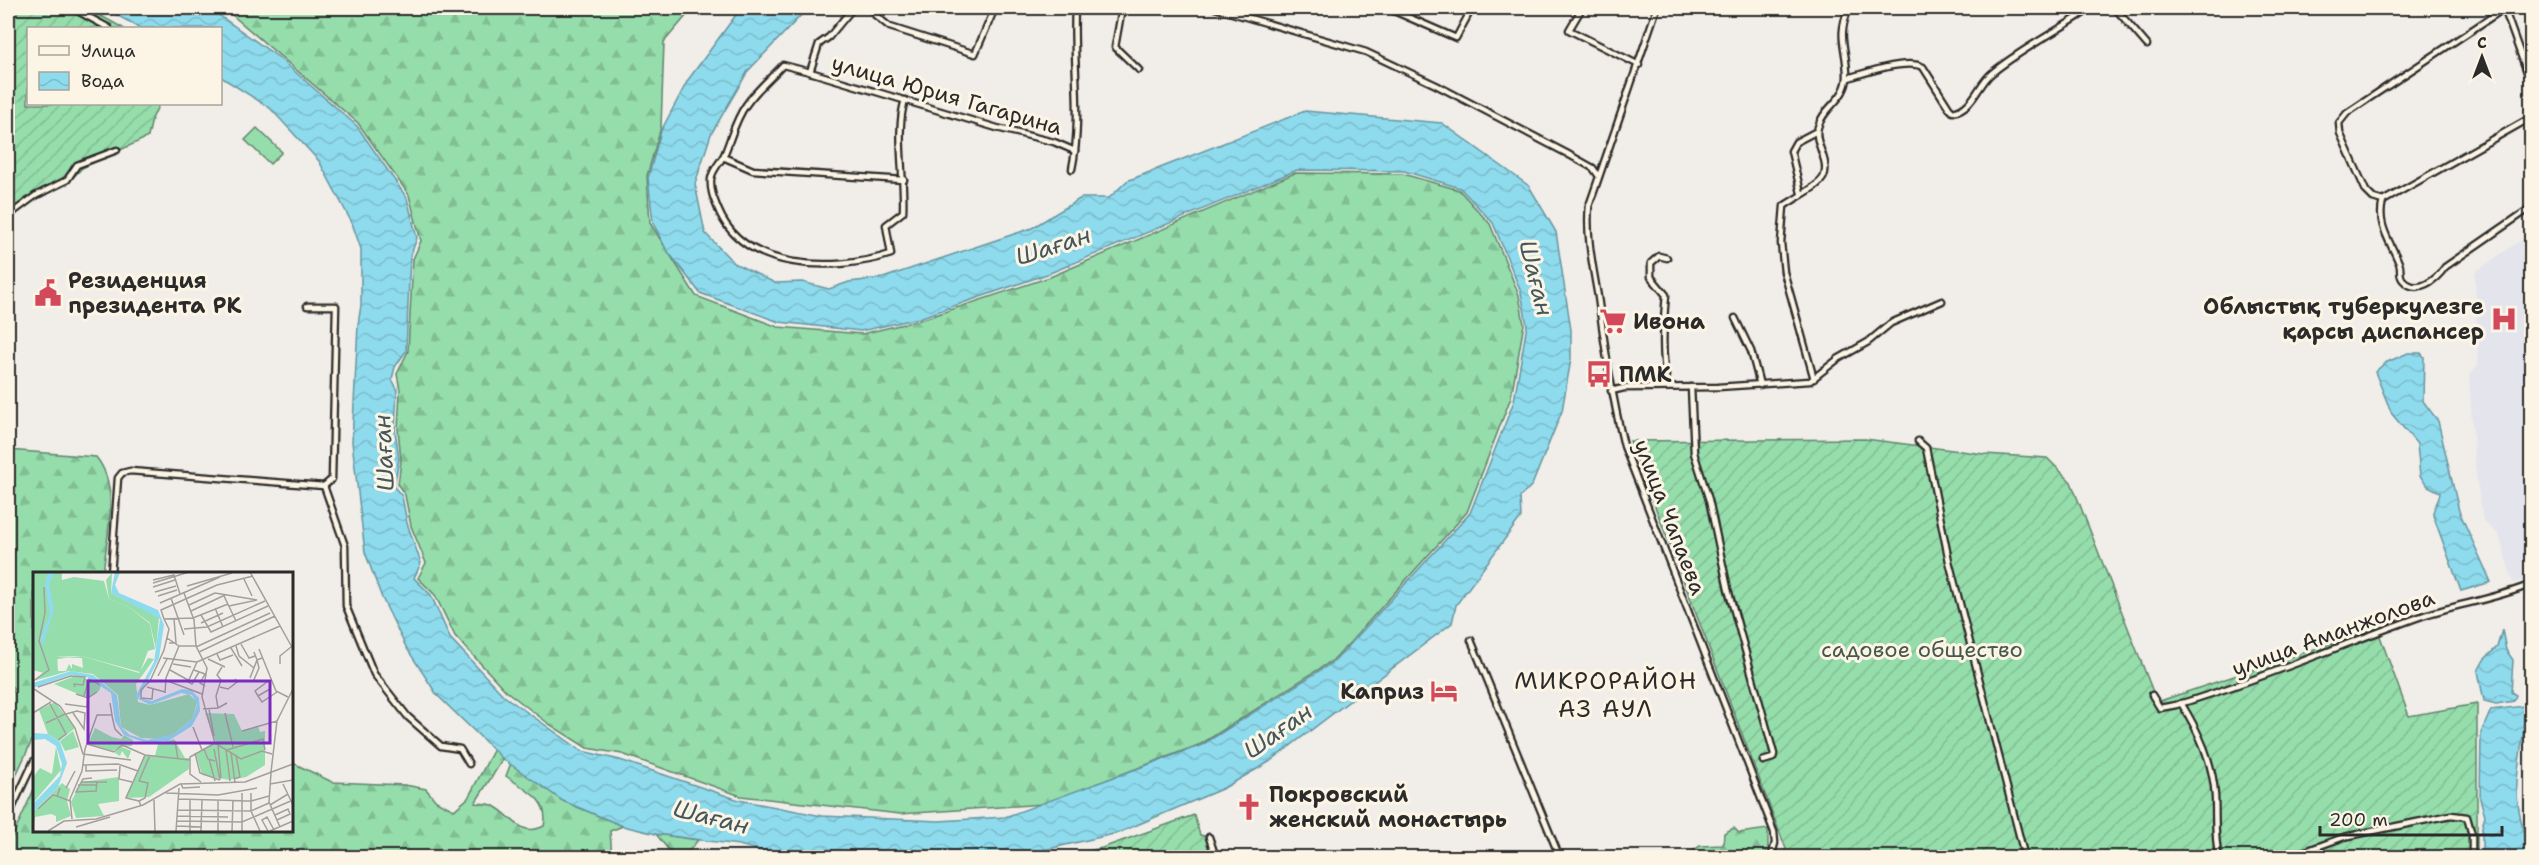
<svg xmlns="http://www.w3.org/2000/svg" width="2539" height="865" font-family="'Shantell Sans',sans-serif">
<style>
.built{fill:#e4e4ec}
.forest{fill:url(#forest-firs);stroke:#60846b;stroke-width:1.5}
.garden{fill:url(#garden-furrows);stroke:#60846b;stroke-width:1.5}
.pitch{fill:#95ddab;stroke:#60846b;stroke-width:1.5}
.water{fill:url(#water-waves);stroke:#66959f;stroke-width:1.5}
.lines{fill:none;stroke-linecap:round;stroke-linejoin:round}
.minor-casing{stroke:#2b2b2b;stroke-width:9}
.minor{stroke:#fcf5e5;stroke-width:4.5}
.labels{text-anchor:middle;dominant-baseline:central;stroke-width:6;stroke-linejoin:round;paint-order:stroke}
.street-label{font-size:22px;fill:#2b2b2b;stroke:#fcf5e5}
.poi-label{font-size:22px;font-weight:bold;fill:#2b2b2b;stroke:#fcf5e5;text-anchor:start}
.park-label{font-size:22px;fill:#46584b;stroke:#fcf5e5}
.water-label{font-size:24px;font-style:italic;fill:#44575c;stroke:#fcf5e5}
.neighbourhood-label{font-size:24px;letter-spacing:1.5px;fill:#2b2b2b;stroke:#fcf5e5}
.inset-road{fill:none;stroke:#a29f9c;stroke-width:1.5}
.view{fill:#7b2cbf;fill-opacity:0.15;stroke:#7b2cbf;stroke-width:3}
.inset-edge{fill:none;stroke:#2b2b2b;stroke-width:3}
</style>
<defs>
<pattern id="forest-firs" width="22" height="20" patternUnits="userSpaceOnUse" patternTransform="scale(1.5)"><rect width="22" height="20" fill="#95ddab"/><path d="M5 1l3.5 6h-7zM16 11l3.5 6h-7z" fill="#81be93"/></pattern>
<pattern id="garden-furrows" width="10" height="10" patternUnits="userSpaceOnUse" patternTransform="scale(1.5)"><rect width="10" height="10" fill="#95ddab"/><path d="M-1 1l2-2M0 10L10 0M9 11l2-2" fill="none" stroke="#81be93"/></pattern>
<pattern id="water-waves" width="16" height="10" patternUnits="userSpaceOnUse" patternTransform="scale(1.5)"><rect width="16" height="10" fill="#8edbed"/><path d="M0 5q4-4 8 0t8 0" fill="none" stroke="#7bbccb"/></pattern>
</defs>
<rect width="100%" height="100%" fill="#f1ede8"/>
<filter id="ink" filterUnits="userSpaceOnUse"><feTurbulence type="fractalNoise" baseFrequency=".0167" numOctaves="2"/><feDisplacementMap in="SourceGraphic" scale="12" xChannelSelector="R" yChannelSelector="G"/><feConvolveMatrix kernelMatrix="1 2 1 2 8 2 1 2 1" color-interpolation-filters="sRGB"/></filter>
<g filter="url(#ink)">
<!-- built -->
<polygon class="built" points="2531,233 2531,579 2513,583 2499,535 2483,521 2475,467 2469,376 2478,366 2475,272"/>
<!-- forest -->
<g class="forest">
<polygon points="224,8 693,8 664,42 661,127 647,176 650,223 696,296 778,327 862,334 920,320 1050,277 1295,173 1403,174 1459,190 1490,224 1519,295 1524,324 1511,397 1467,512 1335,659 1201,744 1043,804 900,814 741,796 622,754 587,748 549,724 506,691 455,636 435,595 418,578 426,563 411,526 405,495 398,485 401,460 398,429 400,390 397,374 408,351 413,259 421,241 409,195 358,123"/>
<path d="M8,450L96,457C121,487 106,538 103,574H34V736L8,793V704L14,688L8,685Z"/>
<path d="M494,749L503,759L475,803C481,804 489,803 494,806C513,816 520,838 544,826C550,799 525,790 506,776L511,763L563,801L623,826L610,831L612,857L8,858V847L34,789V830H291V762L332,782L405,785L426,789L436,801L454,810L468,798Z"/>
<polygon points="1734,828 1739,833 1768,829 1768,848 1763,857 1683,857 1700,846 1723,845 1724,833"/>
<polygon points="656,834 698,840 684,857 674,857"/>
</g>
<!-- garden -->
<g class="garden">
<polygon points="8,8 87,8 123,28 28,28 28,104 159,104 152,119 148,137 82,168 70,181 28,204 8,219"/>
<polygon points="1865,439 1984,454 2047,458 2071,482 2157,702 2377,628 2409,716 2477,704 2477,857 1782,857 1786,849 1630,441"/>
<polygon points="1194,815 1200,835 1213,838 1219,857 1057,858 1102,848"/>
</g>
<!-- pitch -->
<polygon class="pitch" points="257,128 282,152 270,164 245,140"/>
<!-- water -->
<g class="water">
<polygon points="104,8 209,8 278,57 357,126 407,198 417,238 410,257 406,351 395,367 392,379 397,389 395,429 399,459 394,487 402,496 407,523 421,563 414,578 431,595 450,638 504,696 582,751 620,760 739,800 822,816 939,821 1005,817 1202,745 1335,661 1470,513 1514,401 1527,325 1521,292 1493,223 1460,188 1404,171 1297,170 1050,273 919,318 861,331 779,322 700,293 666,249 653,223 648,178 661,131 688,80 741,8 808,8 748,71 711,134 695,184 705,233 734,263 775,283 802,282 829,289 849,282 883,278 1032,228 1081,198 1109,198 1127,181 1305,111 1442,123 1529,186 1556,232 1571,330 1571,359 1562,411 1532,485 1520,497 1521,517 1456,605 1452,623 1269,762 1224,788 1118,833 1013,857 784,857 739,845 656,834 623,826 563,801 503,759 437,695 406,647 382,598 365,552 352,442 358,325 361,305 361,249 352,223 319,161 270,108 221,77 220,28 140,28"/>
<path d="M2408,353H2421L2424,357L2423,401L2438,421L2459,511L2491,582L2461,591L2433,515C2433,506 2440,501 2440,492L2428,486L2420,476L2417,444L2392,414L2375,372L2385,363Z"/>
<polygon points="2502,630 2506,650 2513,660 2511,692 2516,695 2514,701 2496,704 2484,701 2478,671 2484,660 2497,647"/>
<path d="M2524,706C2527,736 2515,764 2517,794C2518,816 2527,835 2526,857H2482V827L2485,815L2480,799L2481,733L2491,710Z"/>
</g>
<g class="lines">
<defs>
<g id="minor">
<polyline points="72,8 109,28"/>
<path d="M853,8L829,37L819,44L810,72L783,65C771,78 756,90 746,105C735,120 731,139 724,155C720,163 712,170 711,179C710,191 714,199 718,209C743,272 836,272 891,254L886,225L903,212C905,178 895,130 905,100"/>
<polyline points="874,8 875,15 890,27 975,54 995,8"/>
<polyline points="1122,8 1115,47 1139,70"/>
<polyline points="1215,8 1366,52 1436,85 1566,153 1593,168 1598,175"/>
<polyline points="1393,8 1394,11 1456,38 1472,8"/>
<polyline points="1582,8 1569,30 1639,65"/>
<path d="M1657,8L1589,206C1586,236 1593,267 1598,297C1605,348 1612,397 1624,446L1774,832L1775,843L1771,858"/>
<polyline points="2115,8 2147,45"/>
<polyline points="2504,8 2532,86"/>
<polyline points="2505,8 2347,113 2339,123 2340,133 2366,191 2373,198 2383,201 2532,117"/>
<polyline points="810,72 997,128 1054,142 1075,151"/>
<path d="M1848,78C1865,73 1907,58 1923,67L1949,108L1953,112C1974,108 1978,84 1992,73C2020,50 2054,33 2084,13L2088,8"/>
<polyline points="723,157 753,170 904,180"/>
<path d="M1072,169C1083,117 1072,60 1075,8"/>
<polyline points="1801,193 1791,151 1796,142 1817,131"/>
<path d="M2383,201C2376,225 2391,242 2399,263C2402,269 2398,275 2403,280C2417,296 2437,279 2445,267L2532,207"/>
<polyline points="8,216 35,196 67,180 77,165 117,150"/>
<path d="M1667,258L1659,256L1651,263V277L1666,295C1663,327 1661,356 1668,387"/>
<polyline points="1735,318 1751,351 1760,385"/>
<path d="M1814,379L1784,272L1781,243L1784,206C1793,199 1821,186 1824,176C1830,159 1813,143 1818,127C1823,107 1847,99 1847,76C1847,47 1836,38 1849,8"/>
<polyline points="1691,387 1694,453 1709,500 1728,589 1774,754 1773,758 1763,761"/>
<polyline points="1611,391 1624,388 1718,387 1810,381 1838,359 1868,342 1891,323 1942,301"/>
<polyline points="1918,441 1926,448 1949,561 2025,858"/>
<polyline points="324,486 345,546 346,606 374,674 408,717 441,746 460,749 469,764"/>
<polyline points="111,574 118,478 122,473 130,471 324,486 332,479 336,306 307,306"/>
<polyline points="1471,640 1560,858"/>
<path d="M2152,695L2160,708L2176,705C2260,680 2340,645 2422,616C2458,604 2496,599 2532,584"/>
<path d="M2181,703C2199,732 2213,762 2215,796C2216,817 2214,837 2219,858"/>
<polyline points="8,817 34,761"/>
<polyline points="1209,837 1216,858"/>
<polyline points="2262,858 2303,852 2344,837 2451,815 2467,817 2472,835 2472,858"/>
</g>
</defs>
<!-- minor casing -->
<use href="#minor" class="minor-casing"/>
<!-- minor -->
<use href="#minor" class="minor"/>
</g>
</g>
<!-- icons -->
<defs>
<symbol id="civic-bare" viewBox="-9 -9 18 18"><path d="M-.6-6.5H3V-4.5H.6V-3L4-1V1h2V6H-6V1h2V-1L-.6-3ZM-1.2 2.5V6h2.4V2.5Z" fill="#d1495b" stroke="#fcf5e5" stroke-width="2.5" paint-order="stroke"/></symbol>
<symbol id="hospital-bare" viewBox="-9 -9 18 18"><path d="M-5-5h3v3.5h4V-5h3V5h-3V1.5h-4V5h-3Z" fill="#d1495b" stroke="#fcf5e5" stroke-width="2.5" paint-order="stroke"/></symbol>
<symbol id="supermarket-bare" viewBox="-9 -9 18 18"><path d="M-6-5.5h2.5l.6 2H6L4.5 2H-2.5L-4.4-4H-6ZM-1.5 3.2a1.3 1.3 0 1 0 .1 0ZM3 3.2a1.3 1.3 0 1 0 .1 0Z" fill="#d1495b" stroke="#fcf5e5" stroke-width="2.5" paint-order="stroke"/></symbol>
<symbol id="bus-bare" viewBox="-9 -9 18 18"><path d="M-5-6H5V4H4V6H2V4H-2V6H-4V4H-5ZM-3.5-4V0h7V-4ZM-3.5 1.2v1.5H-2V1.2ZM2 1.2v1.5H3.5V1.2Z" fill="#d1495b" stroke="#fcf5e5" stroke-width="2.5" paint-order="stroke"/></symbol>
<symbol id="hotel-bare" viewBox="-9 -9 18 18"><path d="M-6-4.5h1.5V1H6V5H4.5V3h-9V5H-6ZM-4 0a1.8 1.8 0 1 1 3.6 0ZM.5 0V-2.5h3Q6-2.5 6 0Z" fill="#d1495b" stroke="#fcf5e5" stroke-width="2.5" paint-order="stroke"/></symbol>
<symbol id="church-bare" viewBox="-9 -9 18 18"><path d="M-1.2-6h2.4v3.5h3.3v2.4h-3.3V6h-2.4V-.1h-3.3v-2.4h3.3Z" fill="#d1495b" stroke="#fcf5e5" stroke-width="2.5" paint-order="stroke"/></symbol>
</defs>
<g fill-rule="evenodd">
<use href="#civic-bare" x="29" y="274" width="38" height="38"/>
<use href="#hospital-bare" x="2485" y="300" width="38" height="38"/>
<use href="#supermarket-bare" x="1594" y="302" width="38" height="38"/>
<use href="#bus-bare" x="1580" y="355" width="38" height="38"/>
<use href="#hotel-bare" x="1425" y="672" width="38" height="38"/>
<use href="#church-bare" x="1230" y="788" width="38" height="38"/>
</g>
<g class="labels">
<!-- street labels -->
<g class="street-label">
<text transform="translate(947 95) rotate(16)">улица Юрия Гагарина</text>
<text transform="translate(1670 517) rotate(69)">улица Чапаева</text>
<text transform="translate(2333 633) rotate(-20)">улица Аманжолова</text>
</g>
<!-- poi labels -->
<g class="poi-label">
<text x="68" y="280">Резиденция<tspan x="68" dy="25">президента РК</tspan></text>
<text x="2484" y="306" text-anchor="end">Облыстық туберкулезге<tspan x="2484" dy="25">қарсы диспансер</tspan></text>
<text x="1633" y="321">Ивона</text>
<text x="1619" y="374">ПМК</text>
<text x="1424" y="691" text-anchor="end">Каприз</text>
<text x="1269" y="794">Покровский<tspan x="1269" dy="25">женский монастырь</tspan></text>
</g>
<!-- park labels -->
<g class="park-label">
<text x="1922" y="649">садовое общество</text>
</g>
<!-- water labels -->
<g class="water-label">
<text transform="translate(1053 246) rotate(-18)">Шаған</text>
<text transform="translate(1536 278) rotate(76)">Шаған</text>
<text transform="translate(384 453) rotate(-93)">Шаған</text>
<text transform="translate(1278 731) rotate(-35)">Шаған</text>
<text transform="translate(711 817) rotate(14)">Шаған</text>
</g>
<!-- neighbourhood labels -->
<g class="neighbourhood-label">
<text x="1606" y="681">МИКРОРАЙОН<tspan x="1606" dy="28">АЗ АУЛ</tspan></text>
</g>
</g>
<!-- overview -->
<g transform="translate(33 572)">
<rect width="260" height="260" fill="#f1ede8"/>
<path d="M25,0L29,8L41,5L71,9L76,27L96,35L117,52L122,77L115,79L107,100L49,84L17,85ZM86,205V229L65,232L71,244L43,246L38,230L48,210Z" fill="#95ddab"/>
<path d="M79,1L78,21L126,45L123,77L117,51L96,35L76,27L73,8ZM49,84L106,101L115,86L121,87L103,112L105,130L117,133L156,122L164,130L160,146L141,162L130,167L108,166L88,155L85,123L60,102L36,99L0,109L12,99L0,90ZM24,85L49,86L50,96L39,92V97L36,92L33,99H25ZM62,156L79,165L88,167L91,163L100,168L99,174L89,175L98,179L95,187L89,179L87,184L82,181L89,173L80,179L55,172Z" fill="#95ddab" fill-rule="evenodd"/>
<path d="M0,0H29L24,95L14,102L0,98ZM40,159L46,175L32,179L27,169Z" fill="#95ddab"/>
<path d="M45,103L68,114L66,119L55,126L21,112ZM22,130L42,156L26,169L15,162L6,138ZM172,141L201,142L209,159L225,154L227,160L232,159V193L213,205L196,208L169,203L163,182L183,170ZM141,167L152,186H156V197L116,225L92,226L112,183L122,184L125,172ZM23,175L28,198L0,231V205L7,196L19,202ZM29,211L37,217L34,229L38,244L23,250V244L18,242L2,245L0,259V240Z" fill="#95ddab"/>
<path d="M15,0H22L16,12L21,37L10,73L7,68L17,42L12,12ZM82,0H87L82,13L86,21L125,38L131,53L126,86L106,126L119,129L149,117L158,118L166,126L167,139L159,154L135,169L113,171L91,163L82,149L78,121L54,105L38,103L0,116V111L38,99L60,103L84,123L88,155L97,163L114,168L141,162L160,146L164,132L159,123L148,121L117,133L102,125L121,90L127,47L78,21ZM0,161L15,162L27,170L34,191L25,215L0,240V232L27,204L29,192L23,174L12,167L0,168Z" fill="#8edbed"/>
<path class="inset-road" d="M217,0L260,77M211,7L219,24M120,8L141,3L147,22M120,11L156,0M154,14L199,1M120,15L142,8M122,20L143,14M151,21L161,48L163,74L174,96L169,125L182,171M182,21L224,28M125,24L144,18M191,24L203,49M138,26L151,63M127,31L187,5M156,33L182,21M196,34L224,28M182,36L190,55M158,39L192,23M168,43L178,60L235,34M131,47L128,38L184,13L220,4M131,47L160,46L195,32M168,51L190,41M151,57L174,55L232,29M134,66L146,74H163M136,71H143L141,47M208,72L216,86L222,84M203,74L206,84L221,96M163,75L237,41M198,76L209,94M226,77L243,119L255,125M166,80L242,44M184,82L187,88L200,83M130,86L164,90L247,54M175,87L192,95M164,90L155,110L159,112L166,100M140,92L158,95M247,92V84L258,75M137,98L155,108M161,98L172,102L167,111L172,114M125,104L134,87M217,106L224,88L221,80M132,108L169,122M0,109L16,98L6,69L12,41L11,15M220,110L226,96L224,88L229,86M234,110L222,119L225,124L237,117M5,115L38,104L52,105L50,113L41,112L42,115M114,115L132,120M187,115L195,117L204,110L202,107M120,116L119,127L108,126V118L117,109L131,78L136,57L131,47M1,117L27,134L42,156L50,182L98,188M132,121L133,106L146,74M43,122L55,126L64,120M51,124L56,107L67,113M225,124L229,130L244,120M17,132L33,162L25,168M32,132L54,135L55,126M185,136L183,124L188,108L184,103L189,95M170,137L185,136L194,131M176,137L181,164M0,141L18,130M192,141L200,175M33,142L44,139L52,141L51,157L40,141M79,144L82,157L89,164M13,151L32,142M160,155L169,178M209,159L244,149M142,169L145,187M182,171L208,187L229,179L239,182M54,172L81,180L89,173L112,183L157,188M185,173L188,206M171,177L175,187L182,189M181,177L187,208M193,178L197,209M194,178L230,167L232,178M198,180L202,211M162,181L167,201L187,208M176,187L182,209M50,193L85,192L105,199M53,193V199L84,198M87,194L86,207L99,210M238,200L244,149L260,117M238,201L236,230L247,255M59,206L50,207L43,220L63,219L64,210M201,207L207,205L203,183M48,210H74M168,210L157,202V185L182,171M148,212L150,216L167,215M237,212L260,208M250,212L260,233M45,213H64M27,216L24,224L37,229M33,216L42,199M133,221L185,223L224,216M218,221V239L227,259M145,227L218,229L236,224M121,228L122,259M106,229L112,226L115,211L106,209L117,183M237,233L255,222M108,234L106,229L93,226L112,183M5,237L20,223L24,224M145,238L218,239L236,231M242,243L255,237L257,242L244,248M144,244L195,245M39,247L37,227L49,199L52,177L64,143H79L77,131M144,249L209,250L260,228M144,254L169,255M43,255L77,245M15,259L31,249L63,247L110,233L147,212L212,210L260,192M143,259L146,216M157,259V228M168,259L169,228M185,259V228M199,259L200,228M209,259V221M235,259L229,248L234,245L241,258M237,259L260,249"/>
<path class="view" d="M55,109H237V171H55Z"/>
<rect width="260" height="260" class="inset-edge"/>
</g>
<!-- margin -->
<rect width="2539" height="865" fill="none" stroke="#fcf5e5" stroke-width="30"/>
<rect x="15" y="15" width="2509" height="835" fill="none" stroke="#2b2b2b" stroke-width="2" filter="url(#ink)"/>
<!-- legend -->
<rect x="27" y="27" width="195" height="78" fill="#fcf5e5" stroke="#a8a49b" stroke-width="1.5"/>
<rect x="39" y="46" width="30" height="9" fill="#fcf5e5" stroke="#a8a49b" stroke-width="1.5"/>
<text x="81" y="57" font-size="18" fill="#2b2b2b">Улица</text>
<rect x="39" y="72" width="30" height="18" fill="url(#water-waves)" stroke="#a8a49b" stroke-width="1.5"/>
<text x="81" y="87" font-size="18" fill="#2b2b2b">Вода</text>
<!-- north arrow -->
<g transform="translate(2482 57)" stroke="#fcf5e5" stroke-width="4.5" paint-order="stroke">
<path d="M0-4.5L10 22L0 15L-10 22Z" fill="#2b2b2b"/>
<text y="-9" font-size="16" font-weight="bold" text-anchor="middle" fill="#2b2b2b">С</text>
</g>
<!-- scale -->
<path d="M2320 826v9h182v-9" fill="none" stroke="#2b2b2b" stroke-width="3"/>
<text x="2329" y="826" font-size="18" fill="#2b2b2b" stroke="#fcf5e5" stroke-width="4.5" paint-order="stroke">200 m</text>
</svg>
